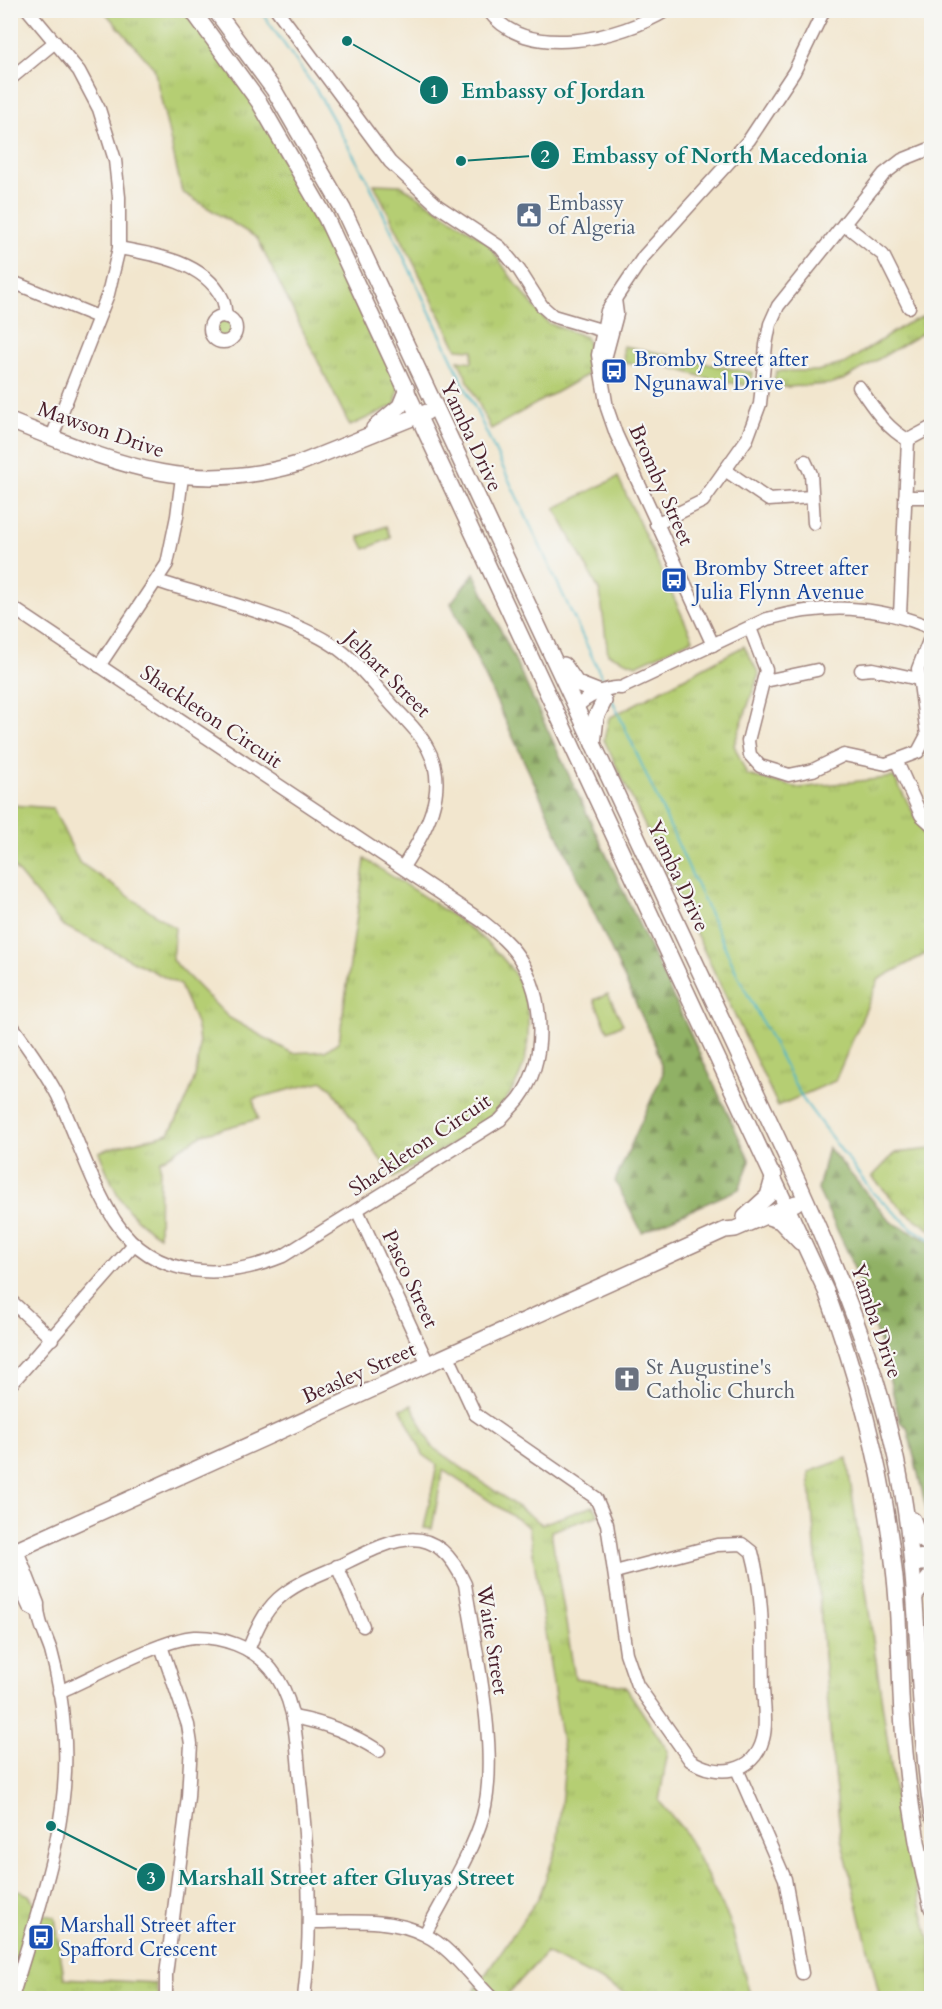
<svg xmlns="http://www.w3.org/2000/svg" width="942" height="2009" font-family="Cardo,serif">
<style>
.grass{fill:#b5ce73;stroke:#80764f;stroke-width:1.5}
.forest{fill:url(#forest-firs);stroke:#6d6848;stroke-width:1.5}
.park{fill:url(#park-tufts);stroke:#80764f;stroke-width:1.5}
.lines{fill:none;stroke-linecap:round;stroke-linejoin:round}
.stream{stroke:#4ab6c6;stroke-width:2}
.minor-casing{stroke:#9e827c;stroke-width:15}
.major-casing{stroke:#9e827c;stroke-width:18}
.minor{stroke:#fff;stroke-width:12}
.major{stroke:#fff;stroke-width:15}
.labels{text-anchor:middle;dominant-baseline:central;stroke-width:4.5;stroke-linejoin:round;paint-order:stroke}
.service-label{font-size:21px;fill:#4e5e75;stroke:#f6f6f2;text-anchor:start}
.transit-label{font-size:21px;fill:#164399;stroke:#f6f6f2;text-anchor:start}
.street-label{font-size:21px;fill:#4a1f2b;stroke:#f6f6f2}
.worship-label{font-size:21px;fill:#5b616d;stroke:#f6f6f2;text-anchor:start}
.leader{fill:none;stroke:#0f766e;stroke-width:2}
.callout-dot{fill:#0f766e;stroke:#f6f6f2;stroke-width:2}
.mark-label{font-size:18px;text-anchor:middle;font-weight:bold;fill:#fff}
.callout-label{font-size:22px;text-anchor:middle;font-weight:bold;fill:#0f766e;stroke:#f6f6f2;stroke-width:4.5;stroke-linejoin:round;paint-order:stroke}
</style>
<defs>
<pattern id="forest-firs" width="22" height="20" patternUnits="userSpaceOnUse" patternTransform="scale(1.5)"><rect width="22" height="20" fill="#90b165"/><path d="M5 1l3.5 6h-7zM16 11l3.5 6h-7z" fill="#788f53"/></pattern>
<pattern id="park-tufts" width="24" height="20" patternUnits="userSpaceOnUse" patternTransform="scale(1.5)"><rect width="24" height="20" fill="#b5ce73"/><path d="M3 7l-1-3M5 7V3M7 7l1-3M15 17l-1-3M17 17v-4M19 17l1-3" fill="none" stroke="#9db064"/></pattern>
</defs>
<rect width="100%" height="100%" fill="#f6f6f2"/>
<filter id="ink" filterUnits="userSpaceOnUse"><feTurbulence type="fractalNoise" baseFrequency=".0167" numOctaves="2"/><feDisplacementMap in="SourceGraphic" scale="12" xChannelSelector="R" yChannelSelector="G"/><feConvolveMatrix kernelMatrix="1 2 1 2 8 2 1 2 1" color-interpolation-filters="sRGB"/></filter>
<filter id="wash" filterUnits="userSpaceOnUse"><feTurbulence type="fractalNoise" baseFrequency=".008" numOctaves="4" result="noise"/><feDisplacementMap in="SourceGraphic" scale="24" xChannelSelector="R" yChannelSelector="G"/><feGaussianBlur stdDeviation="1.35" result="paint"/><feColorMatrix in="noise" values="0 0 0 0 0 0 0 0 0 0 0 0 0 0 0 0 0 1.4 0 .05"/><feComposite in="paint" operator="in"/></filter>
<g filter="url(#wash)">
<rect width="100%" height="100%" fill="#f2e6ce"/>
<!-- grass -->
<g class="grass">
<circle cx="223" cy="329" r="9"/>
<polygon points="618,477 693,639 636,665 608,654 600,592 555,508"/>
<polygon points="386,526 391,538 365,549 359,537"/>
<polygon points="608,994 623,1024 608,1031 594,1000"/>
</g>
<!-- forest -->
<g class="forest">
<polygon points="474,573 750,1161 739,1189 642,1232 615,1181 663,1073 656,1047 451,603"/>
<polygon points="828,1147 891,1222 931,1242 931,1529 907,1427 900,1422 884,1356 851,1259 818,1190"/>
</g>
<!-- park -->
<g class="park">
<polygon points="104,11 184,11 255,105 399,386 395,405 350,426 257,238 182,192 154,68"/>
<polygon points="374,184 401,185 486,241 515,283 548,323 586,337 589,346 587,375 491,429 458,360 472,362 473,350 457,349"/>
<polygon points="931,313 931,328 845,379 830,384 773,388 776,371 817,371 846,363 906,324"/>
<path d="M623,346C667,353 708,366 752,372L750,386L713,380L663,365L624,363Z"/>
<polygon points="744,646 759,674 734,745 747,775 799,788 894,777 931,846 931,951 879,979 835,1081 778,1106 604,740 609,718"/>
<path d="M12,805L53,808L79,862L175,928L172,960L228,1017L292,1053L325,1051L339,1041L365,859C409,889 499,936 520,984C528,1001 529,1019 528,1037C527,1065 515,1091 496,1111C468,1139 426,1158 393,1178L332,1089L323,1081L253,1099L258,1119L203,1134L160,1161L159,1236C122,1213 114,1190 99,1152C121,1143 145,1141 169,1133C187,1104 205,1064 197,1028C194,1014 185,999 180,985L62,925L11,864Z"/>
<polygon points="931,1149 932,1149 931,1230 904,1211 872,1177 895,1153"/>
<polygon points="412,1405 432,1447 542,1524 593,1506 599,1515 551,1531 575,1678 625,1686 668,1751 659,1801 685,1832 729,1919 751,1998 635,1998 546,1953 504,1998 469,1998 539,1897 557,1847 565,1763 529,1527 443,1470 432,1529 424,1528 437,1465 424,1456 401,1409"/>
<polygon points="847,1458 896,1800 931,1946 931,1998 875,1998 879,1993 841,1838 832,1755 809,1472"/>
<polygon points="10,1887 29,1895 41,1914 55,1917 64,1978 155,1983 159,1998 11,1998"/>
</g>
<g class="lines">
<!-- stream -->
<g class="stream">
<polyline points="260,10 317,91 368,181 606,686"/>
<polyline points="609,693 739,978 802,1098 873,1193 913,1229 932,1240"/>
</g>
</g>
</g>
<g filter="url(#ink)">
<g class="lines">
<defs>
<g id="minor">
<polyline points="28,10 79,71 99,109 115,160 119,197 119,248 108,294 52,437"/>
<polyline points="277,10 390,162 438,206 500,247 519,270 542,306 553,316 611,333"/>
<path d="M488,10C526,63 621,38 667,10"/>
<polyline points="10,79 55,42"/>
<polyline points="844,224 883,255 909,307"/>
<path d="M119,248C154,254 204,262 222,298C225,303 225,311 226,317"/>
<polyline points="10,281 98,317"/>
<circle cx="223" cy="329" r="13"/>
<polyline points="602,370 617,314 615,299"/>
<path d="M859,387C874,408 885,427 908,440L932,427"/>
<polyline points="805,461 811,474 814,523"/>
<polyline points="725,470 769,500 811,497"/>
<polyline points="905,497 932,497"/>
<polyline points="656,524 703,501 747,439 760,404 766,345 770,324 778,306 884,174 902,160 932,148"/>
<path d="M157,581C209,598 298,618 340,650C360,665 377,688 393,706C406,720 420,733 428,749C450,789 425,833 403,867"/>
<path d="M10,606L482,921C497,933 512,945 521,961C545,1000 547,1061 519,1099C513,1106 506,1113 500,1120L283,1256C224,1280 155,1281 115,1221C91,1183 77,1137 58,1096C45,1071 27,1046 10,1023"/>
<polyline points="900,615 908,440"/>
<polyline points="750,628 766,670 748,741 750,755 760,766 789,775 813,770 844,755 886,764 918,752 927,735 918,669 932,633"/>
<polyline points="713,645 616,434 607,408 598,355 607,311 644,256 749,140 794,72 824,10"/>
<polyline points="99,666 167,564 177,516 182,477"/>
<polyline points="861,670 873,669 918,679"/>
<polyline points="765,681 817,670"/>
<path d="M576,708C584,698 608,686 621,688L767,619C826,603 876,605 932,628"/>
<polyline points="897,762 921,815 932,825"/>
<polyline points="357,1210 428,1364"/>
<polyline points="10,1300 52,1339"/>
<path d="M448,1356L475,1414L596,1498L607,1524L626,1653L637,1685L690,1760C716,1778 754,1774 763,1739C767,1724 764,1705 763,1689C762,1645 764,1596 752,1552L742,1544L717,1545L615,1572"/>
<polyline points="10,1385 134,1244"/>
<polyline points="911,1557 932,1555"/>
<polyline points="10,1565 29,1607 38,1612"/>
<polyline points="912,1565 932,1564"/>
<polyline points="337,1566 363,1626"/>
<polyline points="161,1646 188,1725 191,1744 188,1797 166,1975 166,1998"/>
<path d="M248,1650C256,1631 263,1613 278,1599C295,1583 319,1575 339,1566C392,1540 434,1515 465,1584C475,1650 500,1751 483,1815C473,1852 443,1899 425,1934"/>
<path d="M59,1692C91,1678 163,1639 194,1637C221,1636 253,1647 271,1669C297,1700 296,1743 300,1781C308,1856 313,1923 304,1998"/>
<path d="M293,1717C326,1723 351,1733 379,1751"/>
<polyline points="737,1769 785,1879 802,1973"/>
<path d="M311,1922C347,1922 392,1917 425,1935C452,1948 471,1978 492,1998"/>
<path d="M12,1998C37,1912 73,1820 64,1728C62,1702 58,1676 51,1651C46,1636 37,1620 38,1604L17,1550"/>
</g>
<g id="major">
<path d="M192,10L259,102L326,218L826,1291C859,1381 884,1473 894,1569C900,1617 899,1666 902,1714C906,1779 915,1845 932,1908"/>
<path d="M215,10L274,90L343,209L800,1186C845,1286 885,1387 903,1495C921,1601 916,1709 932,1816"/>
<path d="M10,421C114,462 185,497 298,464L427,412"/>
<polyline points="374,428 400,406 407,389"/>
<polyline points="564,665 577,684 600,693"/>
<polyline points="593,744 596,717 604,701"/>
<polyline points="765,1216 780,1221 800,1242"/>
<polyline points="745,1217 768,1196 774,1175"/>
<polyline points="913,1520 919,1537 932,1547"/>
<polyline points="10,1553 725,1230 735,1229 796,1203"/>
<polyline points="915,1596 932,1574"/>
</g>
</defs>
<!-- minor casing -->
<use href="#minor" class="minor-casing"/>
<!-- major casing -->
<use href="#major" class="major-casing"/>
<!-- minor -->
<use href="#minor" class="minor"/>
<!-- major -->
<use href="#major" class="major"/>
</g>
</g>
<!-- icons -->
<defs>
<symbol id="civic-square" viewBox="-11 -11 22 22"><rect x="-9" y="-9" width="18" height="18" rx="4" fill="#5c6f8a" stroke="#f6f6f2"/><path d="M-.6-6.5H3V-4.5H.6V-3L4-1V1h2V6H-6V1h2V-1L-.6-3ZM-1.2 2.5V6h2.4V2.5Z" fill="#fff"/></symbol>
<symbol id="bus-square" viewBox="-11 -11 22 22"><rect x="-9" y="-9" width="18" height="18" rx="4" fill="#1a4fb4" stroke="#f6f6f2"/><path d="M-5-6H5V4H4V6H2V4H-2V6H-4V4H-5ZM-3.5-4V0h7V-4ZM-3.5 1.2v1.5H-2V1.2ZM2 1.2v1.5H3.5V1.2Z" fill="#fff"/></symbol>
<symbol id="church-square" viewBox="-11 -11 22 22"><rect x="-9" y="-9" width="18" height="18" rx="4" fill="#6b7280" stroke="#f6f6f2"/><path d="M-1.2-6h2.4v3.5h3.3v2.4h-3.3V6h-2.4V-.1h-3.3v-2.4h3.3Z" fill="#fff"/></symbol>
</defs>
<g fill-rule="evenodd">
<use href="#civic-square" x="514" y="200" width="30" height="30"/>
<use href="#bus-square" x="599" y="356" width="30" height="30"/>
<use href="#bus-square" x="659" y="565" width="30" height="30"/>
<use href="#church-square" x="612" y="1364" width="30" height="30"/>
<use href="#bus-square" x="26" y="1922" width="30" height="30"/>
</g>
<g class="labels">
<!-- service labels -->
<g class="service-label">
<text x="548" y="203">Embassy<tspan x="548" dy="24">of Algeria</tspan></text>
</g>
<!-- transit labels -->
<g class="transit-label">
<text x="634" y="359">Bromby Street after<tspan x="634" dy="24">Ngunawal Drive</tspan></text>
<text x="694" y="568">Bromby Street after<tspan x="694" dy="24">Julia Flynn Avenue</tspan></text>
<text x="60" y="1925">Marshall Street after<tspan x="60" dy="24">Spafford Crescent</tspan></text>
</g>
<!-- street labels -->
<g class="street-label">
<text transform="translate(101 430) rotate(19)">Mawson Drive</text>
<text transform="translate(471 436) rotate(65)">Yamba Drive</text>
<text transform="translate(661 485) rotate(66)">Bromby Street</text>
<text transform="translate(387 674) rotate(45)">Jelbart Street</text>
<text transform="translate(211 717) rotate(34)">Shackleton Circuit</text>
<text transform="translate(678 876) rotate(65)">Yamba Drive</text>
<text transform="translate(420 1145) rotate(-34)">Shackleton Circuit</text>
<text transform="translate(410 1279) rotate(65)">Pasco Street</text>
<text transform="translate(876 1321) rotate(71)">Yamba Drive</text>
<text transform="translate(359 1373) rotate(-24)">Beasley Street</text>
<text transform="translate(492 1640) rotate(81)">Waite Street</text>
</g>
<!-- worship labels -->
<g class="worship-label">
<text x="646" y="1367">St Augustine's<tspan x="646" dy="24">Catholic Church</tspan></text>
</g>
</g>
<!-- callouts -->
<path class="leader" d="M347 41L434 90M461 161L545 155M51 1826L151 1877"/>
<g class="callout-dot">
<circle cx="347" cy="41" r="6"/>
<circle cx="461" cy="161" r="6"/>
<circle cx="51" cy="1826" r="6"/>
<circle cx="434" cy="90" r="15"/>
<circle cx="545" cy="155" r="15"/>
<circle cx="151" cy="1877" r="15"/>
</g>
<g class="mark-label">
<text x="434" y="97">1</text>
<text x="545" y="162">2</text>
<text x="151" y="1884">3</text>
</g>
<g class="callout-label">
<text x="553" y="98">Embassy of Jordan</text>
<text x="720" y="163">Embassy of North Macedonia</text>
<text x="346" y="1885">Marshall Street after Gluyas Street</text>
</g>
<!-- margin -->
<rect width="942" height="2009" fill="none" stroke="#f6f6f2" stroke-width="36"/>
</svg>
